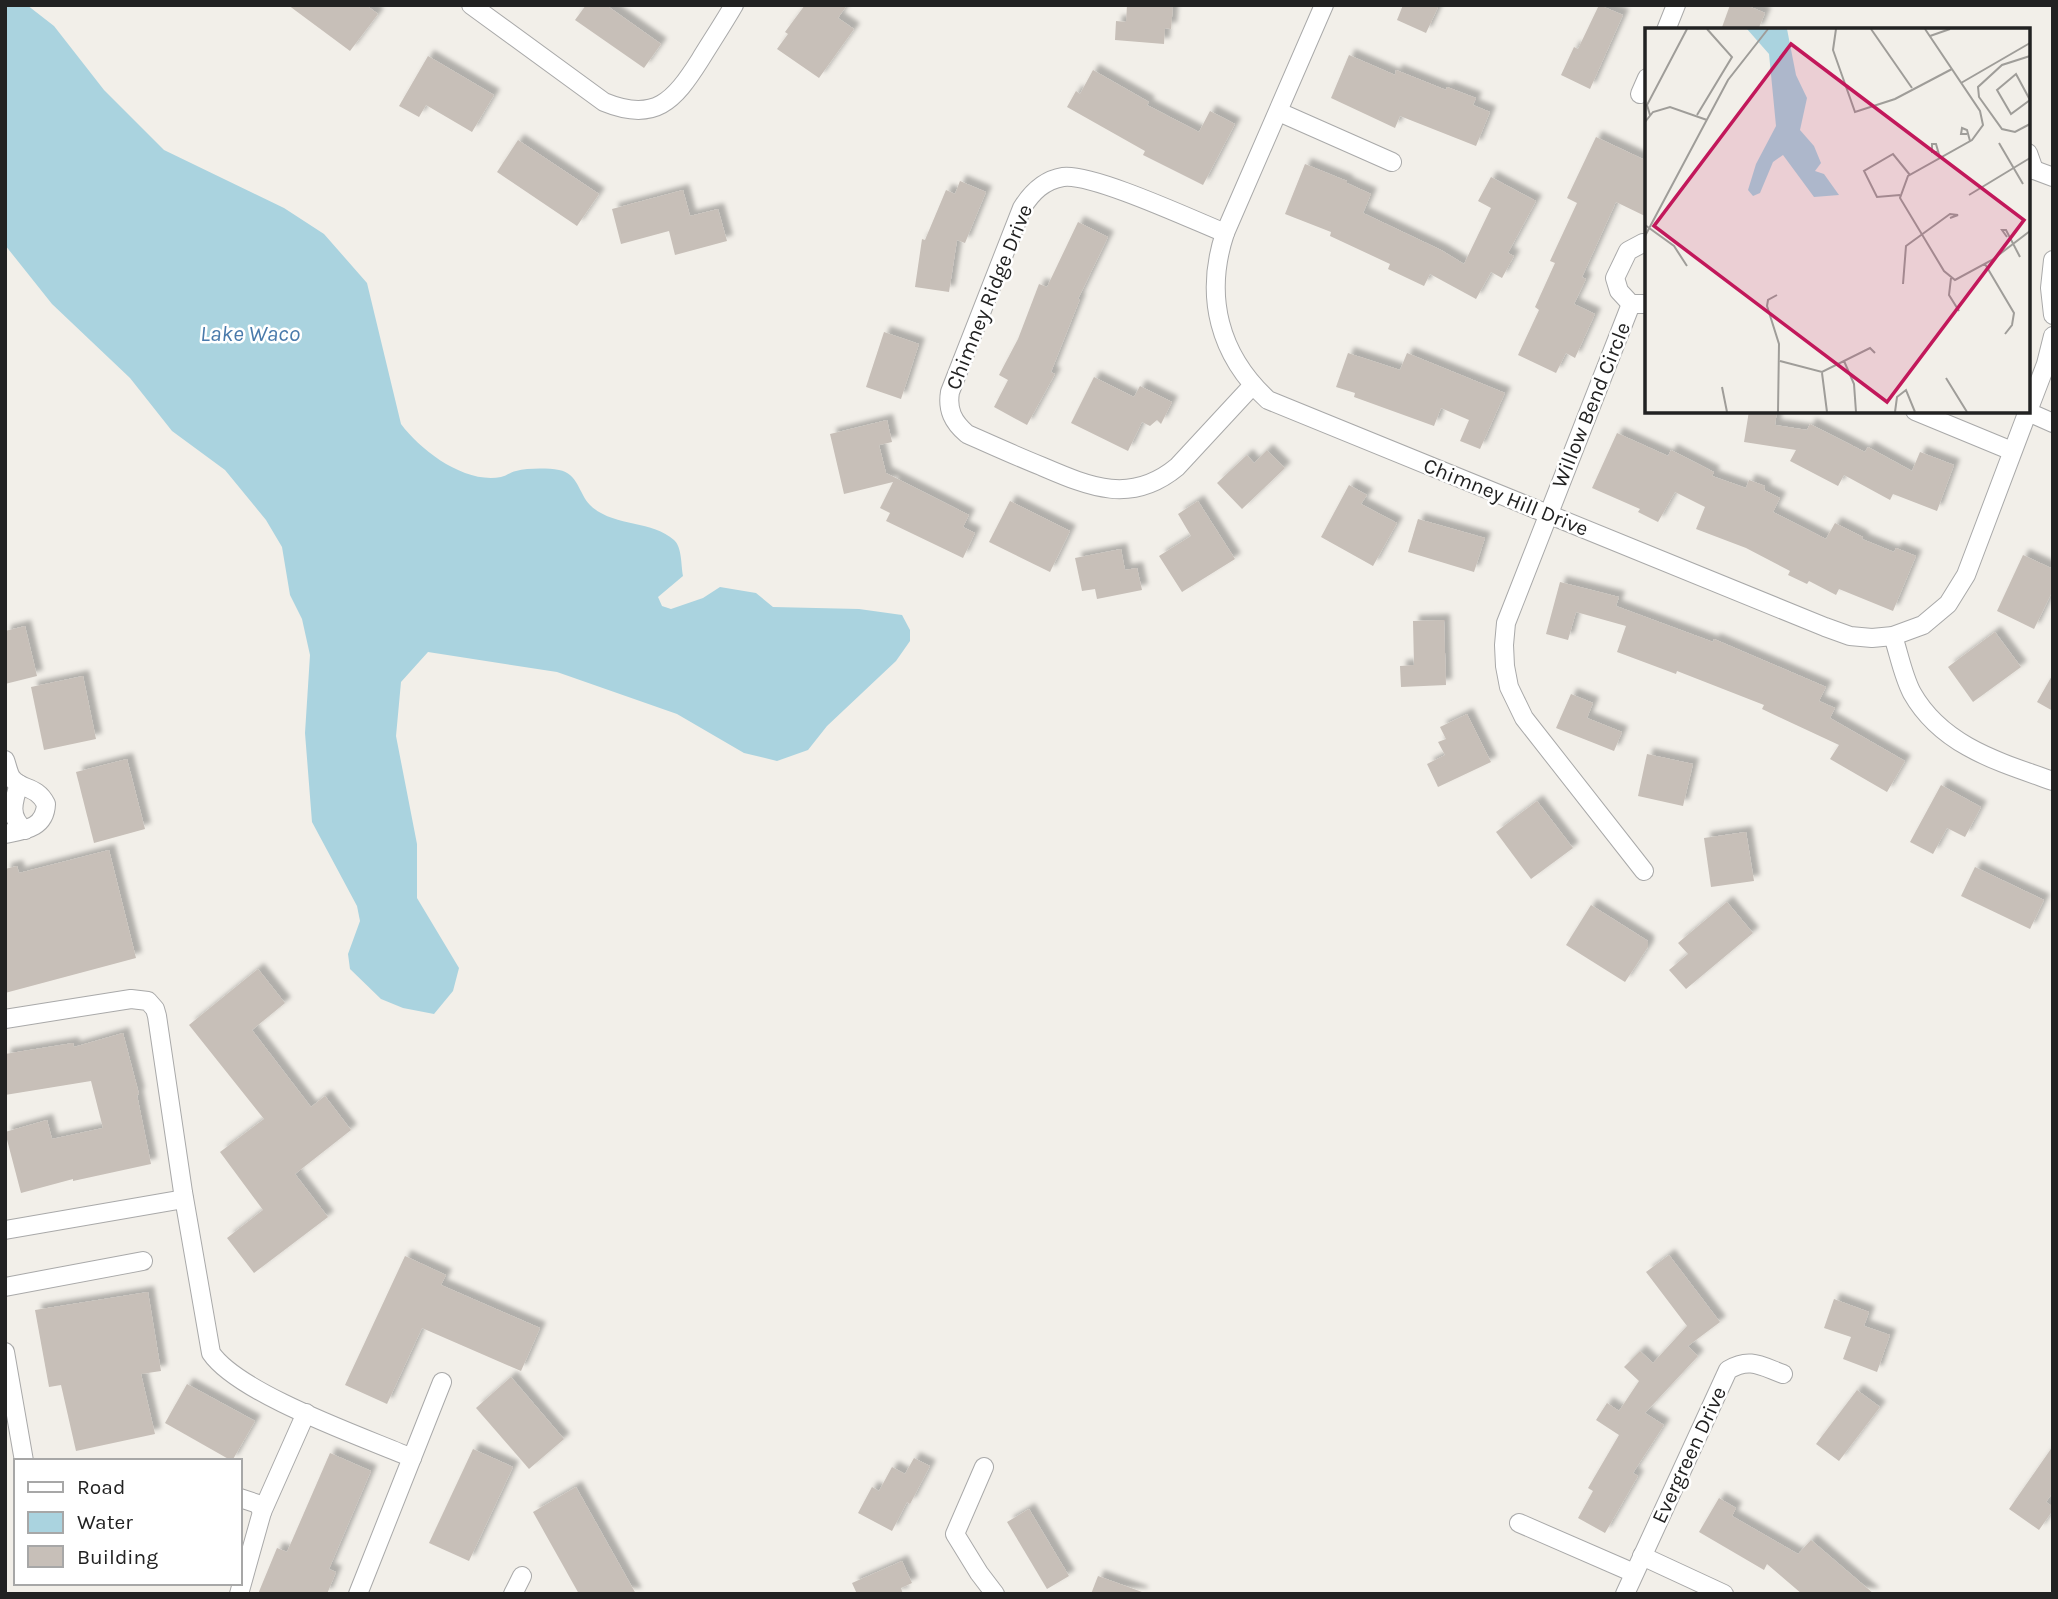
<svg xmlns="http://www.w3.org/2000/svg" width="2058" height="1599" font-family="Karla,sans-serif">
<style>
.water{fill:#aad3df}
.building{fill:#c7bfb8;filter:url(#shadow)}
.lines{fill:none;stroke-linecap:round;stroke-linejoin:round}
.minor-casing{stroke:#a9a9a9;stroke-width:20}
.minor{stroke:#fff;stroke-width:18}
.labels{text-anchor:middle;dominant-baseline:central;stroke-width:5;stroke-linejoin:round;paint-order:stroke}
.street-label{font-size:21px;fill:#222;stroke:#fff}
.water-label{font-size:23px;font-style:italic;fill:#4a7aab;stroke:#fff}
.inset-road{fill:none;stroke:#9f9d99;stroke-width:2}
.view{fill:#c2185b;fill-opacity:0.15;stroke:#c2185b;stroke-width:3.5}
.inset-edge{fill:none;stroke:#222;stroke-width:3.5}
</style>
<defs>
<filter id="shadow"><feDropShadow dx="6" dy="-6" stdDeviation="2" flood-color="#0004"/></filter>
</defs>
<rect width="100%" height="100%" fill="#f2efe9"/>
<!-- water -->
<path class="water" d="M5,5H27L54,26L104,90L164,150L284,208L324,234L367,283L401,424C421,451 465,484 501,477C506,476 511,472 516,471C528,468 547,468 559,470C578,473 579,494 590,505C612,527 652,520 674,540C682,547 681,565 683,576L658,597L662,606L671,609L703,598L720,587L756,593L773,607L859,609L902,615L910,630V641L896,661L827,726L808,750L777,761L744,753L677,714L557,672L428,652L401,682L396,736L417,844V898L459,968L453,991L434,1014L403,1008L381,999L350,969L348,954L360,921L357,906L312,822L305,733L310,655L302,619L290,595L282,547L266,520L225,470L172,431L130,378L52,304L5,245Z"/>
<!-- building -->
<g class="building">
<polygon points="288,5 366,5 378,14 350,51"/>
<polygon points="586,5 606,5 661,44 644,68 575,20"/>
<polygon points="805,5 847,5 838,18 854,29 819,78 777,49 788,34 785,32"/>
<polygon points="1127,5 1173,5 1171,29 1165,28 1164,44 1115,40 1116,21 1126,22"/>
<polygon points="1403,5 1439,5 1426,33 1397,20"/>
<polygon points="1599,5 1623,15 1590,89 1561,75 1574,47 1578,49"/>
<polygon points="1730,5 1746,5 1765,13 1758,30 1721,30"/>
<polygon points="1349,55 1395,75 1396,70 1446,90 1447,87 1476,98 1473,105 1490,112 1476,146 1400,116 1395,128 1331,98"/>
<polygon points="428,56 494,95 472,132 426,105 419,117 399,106"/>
<polygon points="1093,70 1149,102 1147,105 1199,132 1210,111 1235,124 1203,185 1143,155 1145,151 1067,107 1076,91 1080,94"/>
<polygon points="1596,137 1647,161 1647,217 1616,202 1582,277 1586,279 1574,304 1595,314 1575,358 1566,353 1556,373 1518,355 1539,310 1535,307 1555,263 1550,261 1577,203 1567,198"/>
<polygon points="518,140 599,194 577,226 497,172"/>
<polygon points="1305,164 1347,181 1347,183 1371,194 1363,213 1441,250 1464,264 1491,208 1478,201 1491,177 1536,201 1508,253 1514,256 1502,278 1491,272 1476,299 1430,274 1424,286 1388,269 1390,264 1330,236 1331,232 1285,214"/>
<polygon points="960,181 986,192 965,243 957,240 949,292 915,287 922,239 925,240 946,190 955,194"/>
<polygon points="683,190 690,216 718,209 727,241 675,255 669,231 621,244 612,209"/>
<polygon points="1078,222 1108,237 1078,299 1080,299 1051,372 1055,374 1027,425 994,407 1008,380 999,375 1018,339 1039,284 1047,287"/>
<polygon points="884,332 919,344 901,399 866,387"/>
<polygon points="1348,353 1400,370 1407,353 1505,393 1480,449 1460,441 1469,420 1441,408 1434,426 1354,397 1355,393 1336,387"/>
<polygon points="1094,377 1134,397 1140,386 1172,402 1161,424 1157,420 1150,426 1142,422 1128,451 1071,423"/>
<polygon points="1749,411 1777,411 1775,425 1807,430 1810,424 1865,452 1868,447 1912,471 1920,452 1954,465 1937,511 1893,494 1890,500 1844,475 1838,486 1790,461 1796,450 1744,442"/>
<polygon points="887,420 892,442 879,445 886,473 969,515 963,527 975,533 963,558 886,521 890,513 880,508 893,482 844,494 830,434"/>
<polygon points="1617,433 1668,456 1671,450 1714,472 1712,476 1746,488 1749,480 1765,486 1764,490 1780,498 1773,512 1826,539 1835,523 1863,537 1862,539 1894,552 1896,548 1916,556 1893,611 1839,589 1836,595 1809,581 1807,584 1788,575 1790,571 1746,548 1696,529 1705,507 1675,492 1658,522 1638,512 1640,509 1592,488"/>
<polygon points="1267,450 1285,468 1242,509 1217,483 1247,455 1254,463"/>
<polygon points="1349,485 1367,495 1361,504 1397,523 1373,566 1321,537"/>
<polygon points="1010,501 1070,531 1050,572 989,542"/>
<polygon points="1198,501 1235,559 1182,592 1159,556 1191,536 1178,514"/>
<polygon points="1418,519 1485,538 1474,572 1408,552"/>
<polygon points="1121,549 1125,570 1137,568 1142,590 1097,599 1095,589 1082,591 1075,558"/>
<polygon points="2023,555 2053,569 2053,590 2034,629 1997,611"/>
<polygon points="1560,582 1619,597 1616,606 1713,642 1714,639 1826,687 1819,701 1835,708 1830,718 1905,761 1887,792 1830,759 1839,745 1762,709 1764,705 1677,671 1676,674 1617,652 1626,626 1576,612 1568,640 1546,634"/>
<polygon points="1444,620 1446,685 1401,687 1400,666 1414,665 1413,621"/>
<polygon points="25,626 37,676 5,684 5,631"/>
<polygon points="1995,632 2021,667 1973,702 1948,667"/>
<polygon points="2053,674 2053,711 2037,702"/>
<polygon points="83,676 96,739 44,750 31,687"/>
<polygon points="1571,694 1593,703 1587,718 1622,732 1614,751 1556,728"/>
<polygon points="1467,714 1491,762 1438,787 1427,764 1445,755 1438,742 1446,739 1440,727"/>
<polygon points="1647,754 1693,764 1683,806 1638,796"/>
<polygon points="127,759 145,829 94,843 76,772"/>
<polygon points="1941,785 1981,807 1965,837 1947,828 1933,854 1910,842"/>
<polygon points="1537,801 1573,848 1531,879 1496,832"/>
<polygon points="1746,832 1754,881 1711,887 1704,838"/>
<polygon points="109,850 136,958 5,993 5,869 17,866 19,873"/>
<polygon points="1975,867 2044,900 2030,929 1961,896"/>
<polygon points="1727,902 1753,933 1686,989 1669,970 1688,954 1678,943"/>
<polygon points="1591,905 1648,941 1648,947 1625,982 1566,945"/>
<polygon points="258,969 285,1003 252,1030 311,1107 325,1096 351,1130 295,1174 328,1217 254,1273 227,1238 263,1210 220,1152 264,1119 189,1025"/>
<polygon points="123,1033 139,1094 137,1095 151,1164 73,1181 73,1179 21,1193 5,1132 47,1120 52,1139 103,1128 91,1081 5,1095 5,1054 73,1043 74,1047"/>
<polygon points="1669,1255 1720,1322 1688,1346 1698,1356 1645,1413 1664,1425 1633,1473 1638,1476 1605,1533 1578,1518 1593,1491 1588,1488 1619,1435 1596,1420 1607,1403 1619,1411 1639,1381 1624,1367 1640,1351 1653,1363 1687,1326 1646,1272"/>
<polygon points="405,1256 446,1275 441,1285 540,1328 521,1371 422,1328 387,1404 345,1385"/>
<polygon points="148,1292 161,1371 141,1374 155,1434 76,1451 61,1385 49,1387 35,1310"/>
<polygon points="1834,1299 1869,1312 1864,1326 1890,1335 1877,1372 1843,1359 1851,1337 1824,1328"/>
<polygon points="511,1377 564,1439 529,1469 476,1408"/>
<polygon points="187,1384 255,1421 232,1461 165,1423"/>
<polygon points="1857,1390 1880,1407 1839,1461 1816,1444"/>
<polygon points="2053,1446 2053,1492 2046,1502 2053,1507 2053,1510 2039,1530 2009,1509"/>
<polygon points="473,1449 513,1467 469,1561 429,1543"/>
<polygon points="330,1453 371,1471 329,1569 336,1572 327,1594 258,1594 277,1548 287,1552"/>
<polygon points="914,1458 930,1466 910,1504 907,1502 892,1531 858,1513 872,1487 879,1491 892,1467 905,1474"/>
<polygon points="576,1487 636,1594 579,1594 533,1512"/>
<polygon points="1719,1498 1736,1508 1732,1516 1798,1554 1811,1540 1874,1594 1802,1594 1767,1564 1764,1570 1699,1532"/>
<polygon points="1029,1509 1069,1576 1047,1589 1007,1522"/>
<polygon points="902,1561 912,1583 901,1588 903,1594 857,1594 852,1583"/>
<polygon points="1098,1576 1142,1592 1142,1594 1091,1594"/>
</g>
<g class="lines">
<defs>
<g id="minor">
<path d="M471,5L604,102C655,123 674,101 700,60C711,42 723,24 734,5"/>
<path d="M1324,5L1225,233C1204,296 1219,355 1268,400L1825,627L1850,636L1872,638L1893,636L1923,625L1948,604L1966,575L2028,411"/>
<polyline points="1666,30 1676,5"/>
<polyline points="1640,94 1647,78"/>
<polyline points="1279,112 1392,162"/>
<polyline points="2028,153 2034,170"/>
<polyline points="2034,170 2053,177"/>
<path d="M1225,233C1193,220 1092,173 1063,177C1044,180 1032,192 1022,208L950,392C947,410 953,422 967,434C992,445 1016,456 1041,466C1090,487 1131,505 1177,467L1253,385"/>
<polyline points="1647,244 1643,243 1628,251 1615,278 1619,291 1631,304 1647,304"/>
<polyline points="2053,260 2050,288 2053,315"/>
<polyline points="1631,304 1506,623 1504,645 1505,666 1509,687 1524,718 1644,871"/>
<polyline points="1915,411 2012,451"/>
<polyline points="2028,411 2046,364 2053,336"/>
<polyline points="2028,412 2053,423"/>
<path d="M1893,636C1899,654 1903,676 1912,693C1942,746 1999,762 2053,781"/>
<path d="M5,760C7,765 8,772 11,777C20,791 36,784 46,804C45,828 25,830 5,834"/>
<path d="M19,784C13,802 8,817 25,830"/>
<path d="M5,1019L131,999L148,1001L155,1009L157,1016L183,1192L211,1353C239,1394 363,1437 412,1458"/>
<polyline points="5,1230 184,1199"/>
<polyline points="5,1287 143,1261"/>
<polyline points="5,1352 24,1461"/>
<polyline points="984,1467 955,1534 979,1573 995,1594"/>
<polyline points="262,1512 306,1413"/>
<polyline points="1519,1523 1634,1573"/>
<polyline points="1642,1556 1724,1594"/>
<polyline points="239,1594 262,1512 258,1504 240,1498"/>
<polyline points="358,1594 442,1382"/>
<polyline points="513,1594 522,1576"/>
<path d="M1625,1594L1728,1370C1750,1357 1761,1366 1783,1374"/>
</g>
</defs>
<!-- minor casing -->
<use href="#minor" class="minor-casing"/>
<!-- minor -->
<use href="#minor" class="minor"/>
</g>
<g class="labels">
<!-- street labels -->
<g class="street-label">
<text transform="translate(989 297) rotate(-68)">Chimney Ridge Drive</text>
<text transform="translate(1591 405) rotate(-68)">Willow Bend Circle</text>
<text transform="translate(1506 497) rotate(22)">Chimney Hill Drive</text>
<text transform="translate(1689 1455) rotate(-65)">Evergreen Drive</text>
</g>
<!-- water labels -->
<g class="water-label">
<text x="250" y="333">Lake Waco</text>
</g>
</g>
<!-- overview -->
<g transform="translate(1645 28)">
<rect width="385" height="385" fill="#f2efe9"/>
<path d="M102,1H142L151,47L162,70L155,102L169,118L176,135L170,143L179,146L194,167L169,169L138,127L128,134L115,165L108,168L103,162L111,136L131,98L124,26Z" fill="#aad3df"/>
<path class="inset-road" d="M191,1L188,22L210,84L250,71L307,41M226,1L267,60M280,1L335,83L338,97L327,112L263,148L255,170L299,243L310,252L347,232L385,203M285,8L305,1M385,28L357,37L333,59L334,69L357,101L370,104L385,96M371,46L385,72L366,86L352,62ZM316,55L385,15M5,87L2,77L42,1M52,87L87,29L62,1M0,94L8,84L25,79L62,92M322,106H316L317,100L322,102L325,113M354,115L378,156M292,124H287V116H291L295,130M255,167L232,169L219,143L248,126L265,147M324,167L385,130M0,197L29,218L42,238M0,208L83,52L123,1M362,209L357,202H361L375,229M340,236L369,285L367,297L360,306M306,250L304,267L314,283M258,256L261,218L305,186L313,187L305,190M132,267L123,272L122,278L134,316L133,384M135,333L177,344L225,320L230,325M199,333L209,356L211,384M177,345L182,384M301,350L322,384M77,359L82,384M250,384L252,369L261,362L270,384"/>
<path class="view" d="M146,16L379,192L242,374L9,198Z"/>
<rect width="385" height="385" class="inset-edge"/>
</g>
<!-- border -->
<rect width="2058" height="1599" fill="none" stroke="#222222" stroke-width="14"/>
<!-- legend -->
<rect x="14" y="1459" width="228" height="126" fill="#ffffff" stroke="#a7a7a7" stroke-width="2"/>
<rect x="28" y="1482" width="35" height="10" fill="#ffffff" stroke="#a7a7a7" stroke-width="2"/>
<text x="77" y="1494" font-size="21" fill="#222222">Road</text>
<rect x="28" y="1512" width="35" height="21" fill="#aad3df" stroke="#a7a7a7" stroke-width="2"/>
<text x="77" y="1529" font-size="21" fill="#222222">Water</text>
<rect x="28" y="1546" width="35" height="21" fill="#c7bfb8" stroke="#a7a7a7" stroke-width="2"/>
<text x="77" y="1564" font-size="21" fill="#222222">Building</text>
</svg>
